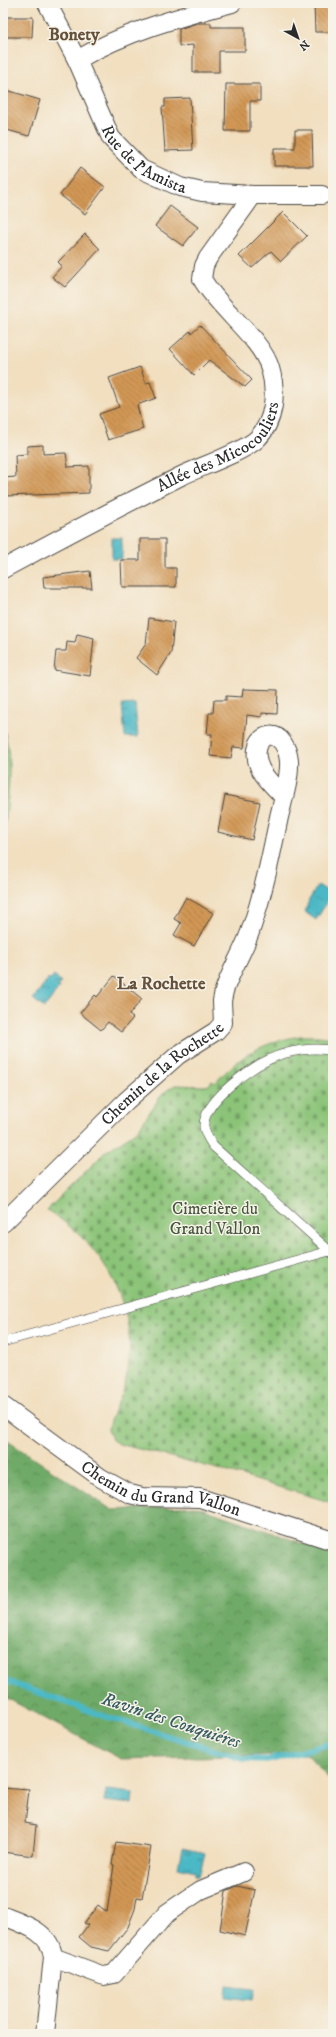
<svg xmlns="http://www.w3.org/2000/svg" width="336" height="2037" font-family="'IM FELL DW Pica',serif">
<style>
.forest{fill:url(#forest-crowns);stroke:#4e6a4a}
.cemetery{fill:url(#cemetery-stones);stroke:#5b7852}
.park{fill:url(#park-crowns);stroke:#5b7852}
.water{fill:url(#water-ripples);stroke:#3b7278}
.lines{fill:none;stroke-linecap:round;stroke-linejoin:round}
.stream{stroke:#4bb8c5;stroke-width:6}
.building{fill:url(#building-back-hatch)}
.service-casing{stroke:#494641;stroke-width:10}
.minor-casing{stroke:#494641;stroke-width:20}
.service{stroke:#fff;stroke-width:9}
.minor{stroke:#fff;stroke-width:18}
.labels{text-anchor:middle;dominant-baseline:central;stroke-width:3;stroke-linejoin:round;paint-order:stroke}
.street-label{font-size:17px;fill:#2b2b2b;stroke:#f7f3e8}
.park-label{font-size:17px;fill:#485942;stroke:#f7f3e8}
.neighbourhood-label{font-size:18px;font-weight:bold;fill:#65513a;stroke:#f7f3e8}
.water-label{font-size:18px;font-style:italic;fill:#365c61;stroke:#f7f3e8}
</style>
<defs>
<pattern id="forest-crowns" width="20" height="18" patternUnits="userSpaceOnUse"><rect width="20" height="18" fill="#70aa68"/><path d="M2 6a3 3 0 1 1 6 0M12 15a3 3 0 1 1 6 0" fill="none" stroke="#5c8b56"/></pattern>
<pattern id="cemetery-stones" width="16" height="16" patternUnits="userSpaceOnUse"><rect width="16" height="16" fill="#8bc478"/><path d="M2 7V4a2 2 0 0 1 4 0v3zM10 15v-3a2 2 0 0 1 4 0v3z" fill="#729f63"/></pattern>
<pattern id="park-crowns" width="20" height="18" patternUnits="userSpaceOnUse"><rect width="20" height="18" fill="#8bc478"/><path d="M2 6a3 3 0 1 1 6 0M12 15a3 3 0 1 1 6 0" fill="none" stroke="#729f63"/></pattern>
<pattern id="water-ripples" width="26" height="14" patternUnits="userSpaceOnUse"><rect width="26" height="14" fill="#4bb8c5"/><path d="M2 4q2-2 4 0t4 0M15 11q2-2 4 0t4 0" fill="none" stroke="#3f96a0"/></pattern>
<pattern id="building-back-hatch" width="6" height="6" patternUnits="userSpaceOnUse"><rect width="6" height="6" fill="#d29755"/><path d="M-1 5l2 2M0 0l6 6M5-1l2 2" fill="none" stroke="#ab7b47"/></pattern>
</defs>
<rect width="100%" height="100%" fill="#f7f3e8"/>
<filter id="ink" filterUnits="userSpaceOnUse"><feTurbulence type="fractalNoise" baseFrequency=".025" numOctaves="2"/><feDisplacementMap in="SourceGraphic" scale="8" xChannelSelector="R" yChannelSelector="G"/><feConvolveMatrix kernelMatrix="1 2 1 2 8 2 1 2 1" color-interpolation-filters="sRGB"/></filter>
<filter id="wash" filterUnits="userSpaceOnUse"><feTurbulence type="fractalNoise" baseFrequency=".012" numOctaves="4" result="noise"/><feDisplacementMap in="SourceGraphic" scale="16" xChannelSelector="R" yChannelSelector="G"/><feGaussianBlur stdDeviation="0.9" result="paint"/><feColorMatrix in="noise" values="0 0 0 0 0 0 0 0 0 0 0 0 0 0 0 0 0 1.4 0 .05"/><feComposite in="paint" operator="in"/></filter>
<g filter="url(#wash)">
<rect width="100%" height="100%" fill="#f1dfc0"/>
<!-- forest -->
<polygon class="forest" points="3,1438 112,1510 195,1506 333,1554 333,1783 307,1754 121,1759 3,1696"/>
<!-- cemetery -->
<path class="cemetery" d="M300,1036H319L333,1038V1503L222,1470L119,1444L112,1440L108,1429C111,1413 121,1399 125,1383C143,1313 106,1247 47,1210L105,1152L137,1131L160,1097L166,1091L175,1085L205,1086L209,1085L212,1081L215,1083C242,1054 261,1043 300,1036Z"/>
<!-- park -->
<path class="park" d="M3,727C15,758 6,812 3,845Z"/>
<!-- water -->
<g class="water">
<rect x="112" y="538" width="10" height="21"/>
<polygon points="135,704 138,737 125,737 122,705"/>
<polygon points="318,885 332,894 316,920 305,912 309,900"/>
<polygon points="54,976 61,982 58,986 60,987 44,1008 33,999 49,978 51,980"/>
<polygon points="106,1790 133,1793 132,1804 104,1801"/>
<polygon points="182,1848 205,1853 199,1876 195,1875 195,1871 178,1867"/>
<polygon points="226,1986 254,1989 252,2000 225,1997"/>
</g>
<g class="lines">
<!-- stream -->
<polyline class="stream" points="3,1680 107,1717 243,1759 270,1760 333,1743"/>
</g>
<g id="blocks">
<!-- building -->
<g class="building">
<polygon points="314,3 333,3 333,32 315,32"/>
<polygon points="3,17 33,17 32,37 3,37"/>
<polygon points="197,23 211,23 211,27 245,27 245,51 219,51 219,72 193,72 193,45 179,46 179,29"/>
<polygon points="226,84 260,84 260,101 250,101 250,131 225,131"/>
<polygon points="3,89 40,100 29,136 3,129"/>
<polygon points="190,98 193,150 165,151 162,107 165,107 165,99"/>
<polygon points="295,130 312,130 313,166 274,166 274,148 295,148"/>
<polygon points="80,168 105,187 85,214 60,195"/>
<polygon points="170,206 198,227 183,246 155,226"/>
<polygon points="283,212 307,236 281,261 271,251 252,268 239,256"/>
<polygon points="85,234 100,249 65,287 52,277 62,266 58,262"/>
<polygon points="200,325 252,380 245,387 209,360 194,375 170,349 190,331 191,333"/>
<polygon points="140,367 146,383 150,382 156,398 137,405 143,429 108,440 99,414 119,407 109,378"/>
<polygon points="43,445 43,454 66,453 68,467 89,466 89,493 4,496 3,478 16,477 15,455 27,454 27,446"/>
<polygon points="140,539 165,539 165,568 176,568 176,587 122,587 121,560 140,560"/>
<polygon points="90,571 92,588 44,588 43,577"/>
<polygon points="149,618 174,622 171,653 157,675 136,658 146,644"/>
<polygon points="77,634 94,638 90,676 54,670 56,651 66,651 67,642 75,643"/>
<polygon points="243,689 278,690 277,714 262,713 262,717 247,715 244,748 233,747 231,758 210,756 212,734 207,734 209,713 213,713 214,700 226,700 226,696 242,697"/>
<polygon points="225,795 260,802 252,840 218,832"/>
<polygon points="186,897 213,913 194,946 174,935 181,923 174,919"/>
<polygon points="114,976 142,999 129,1015 133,1018 121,1032 108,1022 101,1030 80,1013 95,995 97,997"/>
<polygon points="3,1788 29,1790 25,1823 36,1825 33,1856 3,1852"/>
<polygon points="116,1842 151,1847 142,1898 137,1897 135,1909 128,1927 109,1951 91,1947 79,1937 88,1925 84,1923 98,1905 107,1912 114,1865 112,1864"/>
<polygon points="237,1886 255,1890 245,1936 220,1930 226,1891"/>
</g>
</g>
</g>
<g filter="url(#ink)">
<use href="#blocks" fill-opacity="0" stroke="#494641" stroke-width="1"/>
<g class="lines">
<defs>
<g id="service">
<path d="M333,1051C314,1046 287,1051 270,1059C250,1068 202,1102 204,1127C205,1134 209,1140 213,1146L333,1254"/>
<polyline points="3,1342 333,1250"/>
</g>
<g id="minor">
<path id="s1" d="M47,3L77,60L111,138L141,169L180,187L202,192L253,195H322"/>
<path d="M77,60C124,32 179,17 232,3"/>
<path id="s2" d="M3,569C62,537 121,506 181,476C200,467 243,452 257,439C275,421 277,392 270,368C261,338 218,308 202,279L204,266L208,258L253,195"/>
<path id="s3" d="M3,1223L126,1101L178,1055L216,1031L223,1023L222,1001L224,991C231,970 243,952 250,932C263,895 271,856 279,817C283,800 290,779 289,761C288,750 281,733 268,736C263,737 259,741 258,746C251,767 271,783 284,797"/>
<path id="s4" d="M3,1406L101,1478L130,1494L142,1497L200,1498L333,1541"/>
<path d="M3,1916C24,1924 51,1932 53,1957L45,2034"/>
<polyline points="53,1957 104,1976 114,1974 167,1913 201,1890 244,1872"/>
</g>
</defs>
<!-- service casing -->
<use href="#service" class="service-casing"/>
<!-- minor casing -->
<use href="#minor" class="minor-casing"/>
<!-- service -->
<use href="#service" class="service"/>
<!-- minor -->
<use href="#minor" class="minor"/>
</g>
</g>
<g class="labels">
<!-- street labels -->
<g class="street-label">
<text stroke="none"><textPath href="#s1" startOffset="189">Rue de l'Amista</textPath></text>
<text stroke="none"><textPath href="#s2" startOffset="251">Allée des Micocouliers</textPath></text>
<text stroke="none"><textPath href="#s3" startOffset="219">Chemin de la Rochette</textPath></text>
<text stroke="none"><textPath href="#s4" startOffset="183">Chemin du Grand Vallon</textPath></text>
</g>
<!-- park labels -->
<g class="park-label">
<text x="215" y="1209">Cimetière du<tspan x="215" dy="20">Grand Vallon</tspan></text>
</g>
<!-- neighbourhood labels -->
<g class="neighbourhood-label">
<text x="74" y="35">Bonety</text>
<text x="161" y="984">La Rochette</text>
</g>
<!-- water labels -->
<g class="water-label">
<text transform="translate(171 1721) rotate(18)">Ravin des Couquiéres</text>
</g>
</g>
<!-- margin -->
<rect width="336" height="2037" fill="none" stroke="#f7f3e8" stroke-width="16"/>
<!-- north arrow -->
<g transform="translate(298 38) rotate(140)" stroke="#f7f3e8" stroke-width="3" paint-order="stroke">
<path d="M0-3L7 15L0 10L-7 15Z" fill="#2b2b2b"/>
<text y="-6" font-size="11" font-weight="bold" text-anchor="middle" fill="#2b2b2b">N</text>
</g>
</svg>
